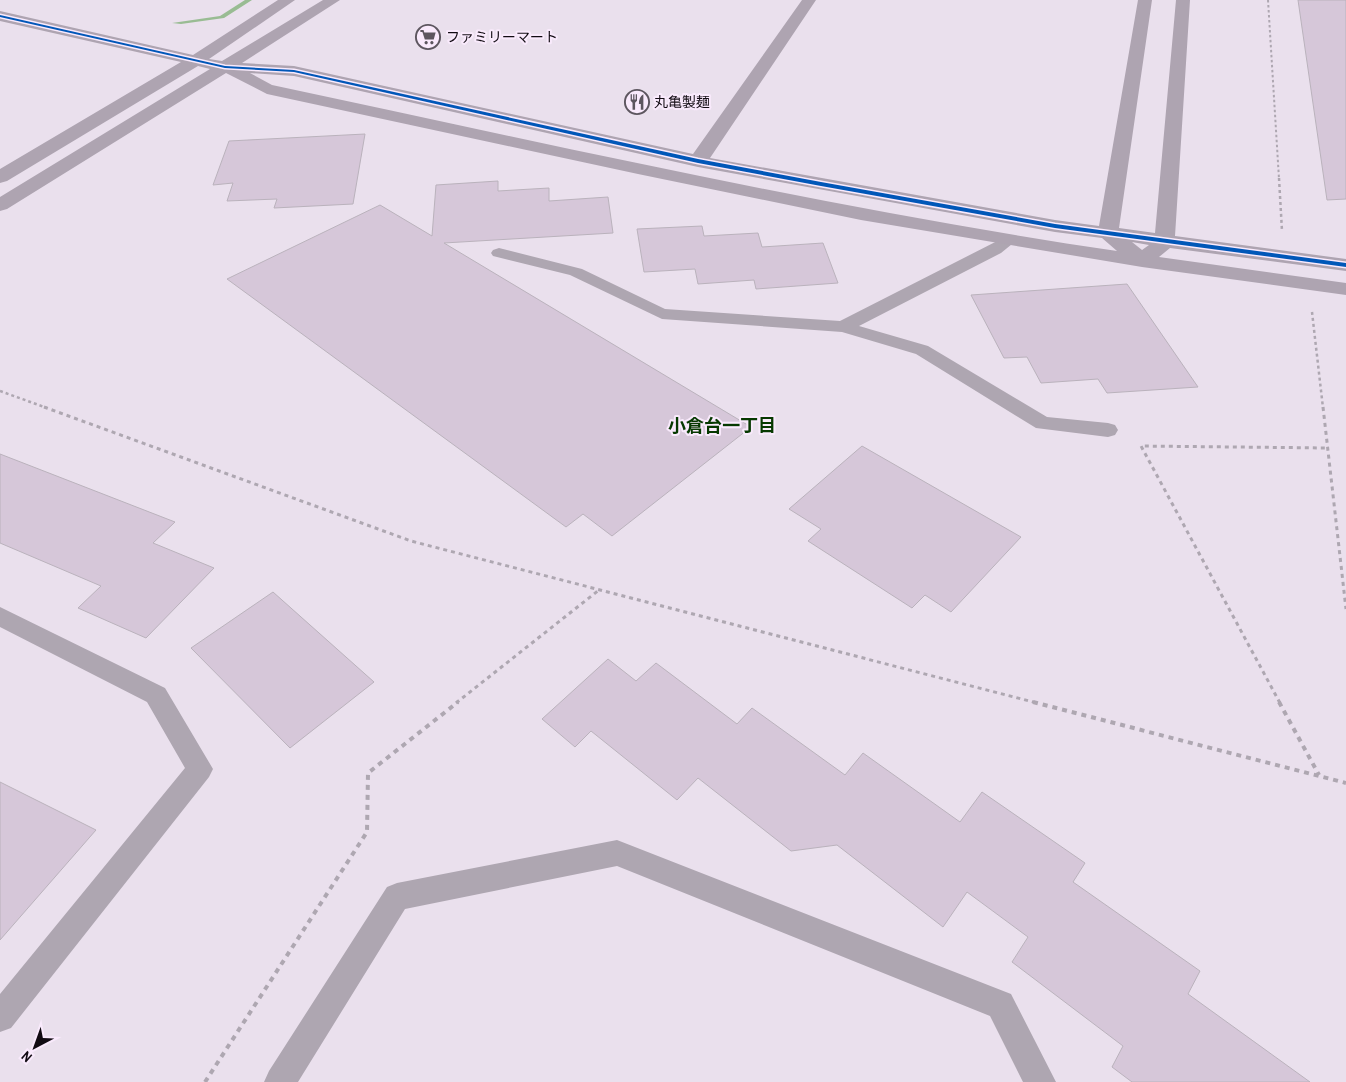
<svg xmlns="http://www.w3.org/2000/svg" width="1346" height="1082" font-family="'Archivo Narrow','Noto Sans JP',sans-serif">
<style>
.water{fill:#99bc93}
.building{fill:#d6c7d9;stroke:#bab2bc}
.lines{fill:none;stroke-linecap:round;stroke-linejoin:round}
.path-far3{stroke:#aea7b1;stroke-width:2;stroke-dasharray:2.5 2.5;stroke-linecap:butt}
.path-far2{stroke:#aea7b1;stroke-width:2.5;stroke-dasharray:3 3;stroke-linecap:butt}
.path-far1{stroke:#aea7b1;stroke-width:3;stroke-dasharray:4 4;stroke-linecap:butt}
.path{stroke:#aea7b1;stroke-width:4;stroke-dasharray:5 5;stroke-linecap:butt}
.lane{fill:#aea6b1;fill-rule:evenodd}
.secondary{fill:#aea4b1;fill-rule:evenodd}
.cycleway-casing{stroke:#f9eafc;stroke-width:3}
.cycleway{fill:#0057b8;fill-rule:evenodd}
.labels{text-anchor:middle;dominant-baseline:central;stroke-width:4;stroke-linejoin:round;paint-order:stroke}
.far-poi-label{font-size:14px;fill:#110b12;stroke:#f9eafc;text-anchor:start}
.neighbourhood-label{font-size:18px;font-weight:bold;fill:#063900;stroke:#f9eafc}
</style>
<rect width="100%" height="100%" fill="#eae0ed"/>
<!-- water -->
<polygon class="water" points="245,0 252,0 224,18 181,24 172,23 220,16"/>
<!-- building -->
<g class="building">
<polygon points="1298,0 1346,0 1346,199 1327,200"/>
<polygon points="365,134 353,204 274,208 277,199 227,201 233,183 213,185 229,141"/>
<polygon points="498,181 498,191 549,188 549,201 608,197 613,233 444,243 751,427 612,536 583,514 566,527 227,279 380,205 432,236 436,185"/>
<polygon points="702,226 704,236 758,233 762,247 823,243 838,283 756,289 754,280 698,284 695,269 644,272 637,229"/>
<polygon points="1127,284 1198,387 1107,393 1098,379 1041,383 1027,357 1004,358 971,295"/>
<polygon points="862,446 1021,537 951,612 925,595 912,608 808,541 821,529 789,509"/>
<polygon points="0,454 175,522 153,543 214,568 146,638 78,608 101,586 0,543"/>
<polygon points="273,592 374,682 290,748 191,648"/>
<polygon points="608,659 636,681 656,663 737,724 752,708 845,775 863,753 960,822 982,792 1085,863 1073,882 1200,971 1188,994 1310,1082 1132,1082 1112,1067 1123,1046 1012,962 1028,937 967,892 943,927 837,845 791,851 698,778 677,800 591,731 575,747 542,719"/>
<polygon points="0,782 96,830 0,940"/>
</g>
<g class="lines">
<!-- path-far3 -->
<polyline class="path-far3" points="1268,0 1279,179"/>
<!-- path-far2 -->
<g class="path-far2">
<polyline points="1279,178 1282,231"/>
<polyline points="1312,312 1323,408"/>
<polyline points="0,391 47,408"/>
</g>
<!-- path-far1 -->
<g class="path-far1">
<polyline points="44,407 411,541 1037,703"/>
<polyline points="1323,407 1346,609"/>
<polyline points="456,703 599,590"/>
<polyline points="1280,703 1141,446 1328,448"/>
</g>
<!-- path -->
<g class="path">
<polyline points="1033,702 1346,783"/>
<polyline points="1279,702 1319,775"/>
<polyline points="205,1082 367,832 368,773 458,702"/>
</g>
<!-- lane -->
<g class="lane">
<polygon points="1009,235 1015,237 1017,240 1001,253 859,326 928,346 1047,417 1108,423 1115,425 1118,430 1115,435 1108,437 1036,428 916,354 842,332 662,319 570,275 493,256 491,253 493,250 499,248 582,269 665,309 840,321"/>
<polygon points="0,607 165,688 213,769 209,777 11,1028 0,1032 0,994 185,768 147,702 0,627"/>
<polygon points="617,840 1011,994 1056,1082 1023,1082 990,1016 617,866 405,909 298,1082 264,1082 269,1071 387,887 397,883"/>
</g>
<!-- secondary -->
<path class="secondary" d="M278,0H295L209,59L222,61L323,0H340L242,63L294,66L693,154L802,0H816L710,158L1055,220L1099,226L1138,0H1152L1119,228L1155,233L1176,0H1190L1175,236L1346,259V271L1170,248L1159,257L1346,283V295L1142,267L861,220L638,174L267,94L226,73L7,209L0,211V197L210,69L198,66L7,181L0,183V169L181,62L0,21V11L193,55ZM250,73L294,76L698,167L1055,232L1102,238L1117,251C833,209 553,145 272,85ZM1132,242L1149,245L1142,250Z"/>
<defs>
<polygon id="cycleway" points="0,15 225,66 294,70 698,159 821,182 1055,224 1346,263 1346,267 1055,228 821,186 698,163 294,72 225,68 0,17"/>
</defs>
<!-- cycleway casing -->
<use href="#cycleway" class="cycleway-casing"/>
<!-- cycleway -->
<use href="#cycleway" class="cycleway"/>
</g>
<!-- icons -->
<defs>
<symbol id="supermarket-ring" viewBox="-11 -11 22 22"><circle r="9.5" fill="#f9eafc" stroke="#5d565f" stroke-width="1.5"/><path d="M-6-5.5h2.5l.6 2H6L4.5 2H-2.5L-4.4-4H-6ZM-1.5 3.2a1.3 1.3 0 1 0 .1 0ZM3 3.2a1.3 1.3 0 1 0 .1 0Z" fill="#5d565f"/></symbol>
<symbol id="restaurant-ring" viewBox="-11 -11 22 22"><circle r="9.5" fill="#f9eafc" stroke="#5d565f" stroke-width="1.5"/><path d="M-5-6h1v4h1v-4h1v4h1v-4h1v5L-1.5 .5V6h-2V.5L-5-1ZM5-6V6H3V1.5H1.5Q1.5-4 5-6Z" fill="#5d565f"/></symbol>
</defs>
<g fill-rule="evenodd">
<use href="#supermarket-ring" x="414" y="23" width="28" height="28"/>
<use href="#restaurant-ring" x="623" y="88" width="28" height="28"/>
</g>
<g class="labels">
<!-- far-poi labels -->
<g class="far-poi-label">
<text x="446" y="37">ファミリーマート</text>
<text x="654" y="102">丸亀製麺</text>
</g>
<!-- neighbourhood labels -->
<g class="neighbourhood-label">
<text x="722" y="425">小倉台一丁目</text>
</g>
</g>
<!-- north arrow -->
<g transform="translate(35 1047) rotate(221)" stroke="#f9eafc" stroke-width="4" paint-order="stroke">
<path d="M0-4L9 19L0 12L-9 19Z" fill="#110b12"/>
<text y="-8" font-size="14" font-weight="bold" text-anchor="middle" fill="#110b12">N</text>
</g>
</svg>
